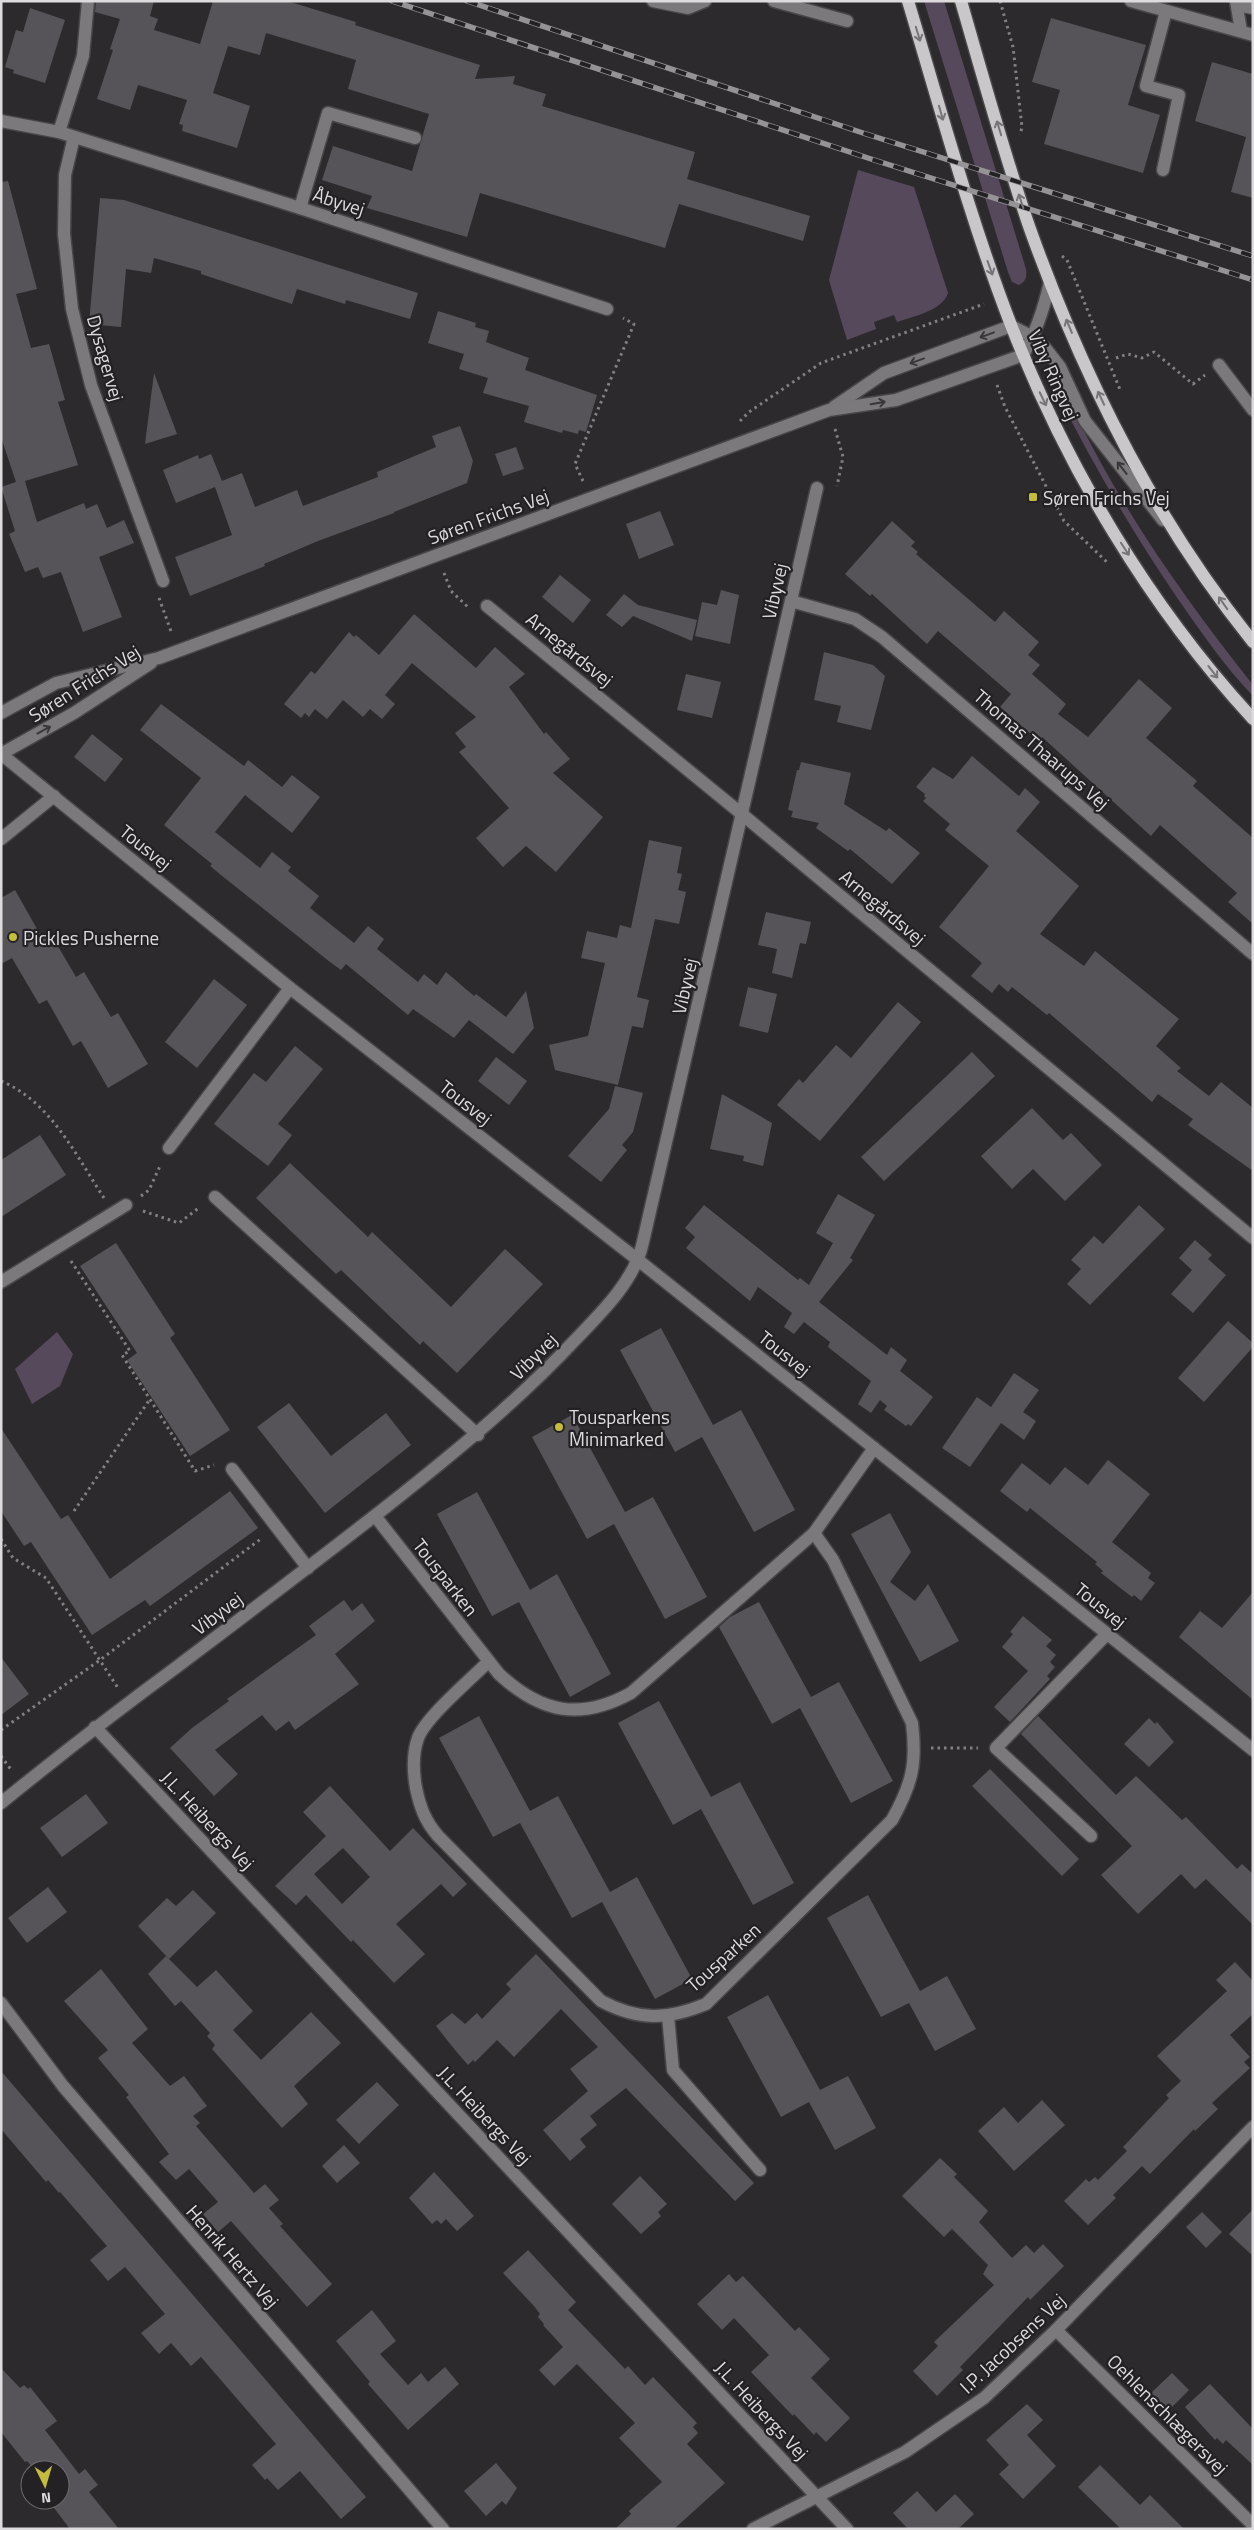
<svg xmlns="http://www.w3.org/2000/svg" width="1254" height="2530" font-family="'Titillium Web',sans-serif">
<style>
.green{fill:#57495c}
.building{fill:#575459;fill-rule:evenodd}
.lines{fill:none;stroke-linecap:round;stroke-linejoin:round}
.minor-casing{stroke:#49464a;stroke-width:15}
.major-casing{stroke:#49464a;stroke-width:15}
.path{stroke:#838084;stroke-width:3;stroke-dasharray:2.5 4;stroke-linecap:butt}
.minor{stroke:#7b797b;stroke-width:12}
.major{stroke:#cac7cb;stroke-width:12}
.rail-casing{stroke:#969397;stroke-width:5.5}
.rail{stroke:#232124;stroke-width:4;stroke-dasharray:11;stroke-linecap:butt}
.oneway{stroke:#767478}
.oneway2{stroke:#39373a}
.poi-dot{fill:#c4bc3e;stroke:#232124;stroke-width:2}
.labels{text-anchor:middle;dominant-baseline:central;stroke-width:4.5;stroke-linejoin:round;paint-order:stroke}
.street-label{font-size:19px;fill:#dddbde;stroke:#232124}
.poi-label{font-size:19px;fill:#dddbde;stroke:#232124;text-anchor:start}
</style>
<rect width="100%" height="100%" fill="#2d2a2e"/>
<!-- green -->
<g class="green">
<path d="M924,1H944L1026,269C1027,277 1026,281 1019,285L1012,282L1008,272Z"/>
<path d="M858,170L914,187L948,293C942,311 914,316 897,322L894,315L874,322L876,329L847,340L829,280Z"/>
<path d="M1064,390C1113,497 1180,593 1253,685V696C1225,667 1201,632 1178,599C1133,533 1093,465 1057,393Z"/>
<polygon points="57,1332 73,1354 60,1386 32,1404 15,1369"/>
</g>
<!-- building -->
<g class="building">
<polygon points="96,1 154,1 150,16 158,19 154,30 200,44 213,1 287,1 356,22 355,25 480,65 475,79 515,76 513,84 546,94 542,106 695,152 687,179 810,216 803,241 679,204 665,248 480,193 467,237 367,208 372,196 322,180 333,146 412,171 429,114 348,89 356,60 266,33 260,55 228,46 213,93 250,106 237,148 182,131 183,125 179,124 187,100 138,85 130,110 97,99 113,50 110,49 120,19 95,12"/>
<polygon points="30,8 65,20 45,83 13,73 14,70 5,67 16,30 23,32"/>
<polygon points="1051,18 1146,45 1128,105 1160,115 1143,173 1044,144 1060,90 1032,82"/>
<polygon points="1212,62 1253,74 1253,198 1231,192 1246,137 1195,121"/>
<polygon points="8,181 37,289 16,294 31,348 49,344 65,400 58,402 78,465 25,481 37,522 84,503 86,509 97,504 107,528 124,520 134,543 99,557 122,617 83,632 61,572 43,578 38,567 25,572 9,534 15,531 1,487 16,482 1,437 1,182"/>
<polygon points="100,198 124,200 418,293 410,319 346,300 345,304 297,289 292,304 201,274 201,271 154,258 151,273 126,269 121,327 89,324"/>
<polygon points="438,311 476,323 475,327 489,331 486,342 529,358 525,370 597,395 586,432 579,430 578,434 563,430 562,433 524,422 529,406 483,393 488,378 459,369 464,354 428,343"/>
<polygon points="154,373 177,434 145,444"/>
<polygon points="460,426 473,461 467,483 394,512 394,513 318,541 264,564 265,566 190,596 175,557 232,535 215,487 176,503 163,470 198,455 199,459 211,454 222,481 242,473 255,507 297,490 303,506 378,477 377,472 436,447 432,436"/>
<polygon points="516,447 524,469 503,476 495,454"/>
<polygon points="660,511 674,545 639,559 626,524"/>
<polygon points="892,521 915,542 911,546 918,552 916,554 995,622 1004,611 1039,642 1028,655 1040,665 1032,674 1066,704 1058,714 1088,737 1139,679 1172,708 1146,738 1197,781 1193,786 1253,838 1253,924 1228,902 1237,893 1160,825 1151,836 1042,737 1039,741 1000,707 1011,694 938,631 927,644 872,594 870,596 845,574"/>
<polygon points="560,575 591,600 573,623 542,597"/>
<polygon points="721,590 739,595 730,644 695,636 702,602 717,605"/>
<polygon points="624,594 638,605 697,620 692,641 633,616 622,627 606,615"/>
<polygon points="414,614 476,668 495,647 525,674 509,687 544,734 546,732 570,759 553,773 603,817 556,872 526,846 503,867 476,838 509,808 459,752 466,747 455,733 476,717 412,663 385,695 395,704 382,719 370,709 363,717 343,700 327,719 315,709 309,717 305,713 301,718 284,704 311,671 315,674 349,632 354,637 356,635 379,655"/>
<polygon points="824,652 873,665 885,676 871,730 837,722 841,706 814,700"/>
<polygon points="686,674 721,682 712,718 677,710"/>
<polygon points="161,704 244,766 248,760 282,787 292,775 320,797 292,833 245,795 215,832 260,868 272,852 291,867 288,871 319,896 310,908 354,943 368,926 384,939 377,949 418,982 424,974 437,985 446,972 474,996 476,994 506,1017 526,991 534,1028 513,1054 469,1020 454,1038 413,1009 408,1015 346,964 341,970 330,962 221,875 210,866 212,864 164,825 201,778 140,730"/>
<polygon points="92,734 123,759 105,782 74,757"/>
<polygon points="972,756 1019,796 1025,788 1040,802 1016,831 1079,886 1040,934 1084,966 1095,951 1179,1019 1156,1046 1181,1068 1177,1071 1209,1096 1221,1082 1253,1108 1253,1171 1188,1125 1193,1119 1158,1094 1152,1102 1049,1013 1047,1015 1012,987 1008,992 999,984 992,993 971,976 982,963 939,927 989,866 945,830 950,824 923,801 926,798 924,796 925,794 916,787 933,767 953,779"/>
<polygon points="801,762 851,773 844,804 886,831 889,828 920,853 892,884 850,849 848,851 816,828 819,823 791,817 793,811 788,810 797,770 799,770"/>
<polygon points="649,840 682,847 677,873 682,874 678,890 686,892 679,924 655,919 637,997 649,1000 643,1028 632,1026 618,1085 555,1070 549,1045 588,1036 605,963 581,958 587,931 617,938 620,925 631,928"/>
<polygon points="15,890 41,936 49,931 76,977 84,972 111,1017 118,1013 148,1064 108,1088 81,1041 73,1046 47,1000 39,1004 12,958 1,964 1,898"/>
<polygon points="766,912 811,922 806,944 800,943 792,978 772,973 777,949 758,945"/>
<polygon points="214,979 247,1005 197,1068 165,1042"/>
<polygon points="748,987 777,994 768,1033 739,1026"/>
<polygon points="898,1002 921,1022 820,1141 777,1105 799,1079 803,1083 836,1045 851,1058"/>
<polygon points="295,1046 323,1069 278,1124 292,1135 268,1166 214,1124 254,1073 266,1082"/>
<polygon points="972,1052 995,1076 884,1181 861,1157"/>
<polygon points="496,1057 527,1081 509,1105 478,1081"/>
<polygon points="615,1086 643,1093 633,1132 622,1145 627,1150 601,1182 568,1156 609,1109"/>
<polygon points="722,1094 772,1123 763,1166 743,1161 744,1156 710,1149"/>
<polygon points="1032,1108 1063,1140 1071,1133 1102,1165 1065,1201 1033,1169 1012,1189 981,1156"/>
<polygon points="40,1135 66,1175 1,1217 1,1160"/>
<polygon points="290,1163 368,1237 372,1232 451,1307 505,1249 543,1284 457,1373 423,1341 420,1345 341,1270 336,1274 256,1198"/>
<polygon points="838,1194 875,1215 850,1258 853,1260 819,1302 887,1355 891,1347 907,1360 900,1371 933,1397 911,1426 908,1424 906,1426 884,1410 887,1406 880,1400 871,1413 858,1404 871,1381 828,1347 830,1342 804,1322 794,1334 784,1327 792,1313 758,1287 750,1301 686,1248 695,1237 685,1228 704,1205 798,1280 800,1278 809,1285 833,1243 816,1233"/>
<polygon points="1139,1205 1165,1229 1090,1305 1067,1284 1081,1269 1071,1260 1094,1236 1103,1244"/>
<polygon points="1195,1240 1212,1255 1208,1259 1226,1275 1193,1313 1171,1294 1192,1270 1179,1258"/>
<polygon points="116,1243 175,1334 170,1338 230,1430 190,1456 127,1360 137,1353 80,1266"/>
<polygon points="1228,1321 1253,1343 1253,1347 1204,1402 1178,1378"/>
<polygon points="661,1328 713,1425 741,1410 795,1510 754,1532 702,1437 675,1452 620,1350"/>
<polygon points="1014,1373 1039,1390 1023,1412 1036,1421 1024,1440 1001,1423 970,1467 942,1448 977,1397 991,1407"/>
<polygon points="289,1403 331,1456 386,1413 411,1445 325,1513 257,1427"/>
<polygon points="572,1415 625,1512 653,1497 707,1597 665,1619 614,1524 587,1539 532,1437"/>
<polygon points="1,1428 61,1519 68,1515 110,1579 230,1491 258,1528 150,1606 145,1600 92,1635 31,1542 24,1546 1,1511"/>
<polygon points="1108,1460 1150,1494 1112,1542 1151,1573 1148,1578 1155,1583 1141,1601 1134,1595 1132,1597 1101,1573 1103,1571 1095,1564 1097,1562 1030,1508 1027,1512 1000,1491 1022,1463 1050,1485 1065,1467 1088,1485"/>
<polygon points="477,1492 530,1590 557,1574 611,1674 570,1697 519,1602 492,1616 437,1514"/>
<polygon points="890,1513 911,1552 890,1582 915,1601 928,1584 959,1641 920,1662 851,1534"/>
<polygon points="1253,1592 1253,1700 1179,1637 1200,1611 1222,1628"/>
<polygon points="344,1600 352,1611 362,1603 375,1621 335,1654 359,1684 295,1730 289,1721 276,1731 262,1715 215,1750 238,1774 214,1796 170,1748 192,1728 229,1701 227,1699 316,1635 309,1626"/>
<polygon points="759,1602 811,1697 839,1682 893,1781 851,1803 800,1708 772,1724 719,1627 730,1617"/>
<polygon points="1023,1616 1052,1640 1046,1646 1056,1655 1050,1662 1055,1667 1047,1676 1050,1679 1010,1722 994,1707 1028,1671 1002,1647 1013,1634 1010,1632"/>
<polygon points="1,1657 29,1694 1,1715"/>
<polygon points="659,1701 711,1797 740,1782 794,1883 753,1905 701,1809 673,1825 618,1723"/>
<polygon points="479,1716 530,1811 558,1796 610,1892 637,1877 692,1979 655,1999 602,1902 572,1918 520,1823 493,1837 439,1738"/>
<polygon points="1038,1716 1116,1795 1136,1776 1182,1820 1186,1817 1237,1869 1242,1864 1253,1874 1253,1925 1206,1879 1195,1889 1181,1874 1138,1914 1101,1875 1132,1846 1021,1734"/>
<polygon points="1149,1718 1155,1724 1157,1722 1174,1742 1149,1767 1124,1744"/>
<polygon points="990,1769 1079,1859 1062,1876 972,1786"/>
<path d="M330,1786L390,1851L413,1828L467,1884L453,1897L441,1884L396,1924L425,1954L394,1983L353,1940L351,1942L306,1895L296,1905L275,1886L326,1836L303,1812ZM343,1848L370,1877L342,1904L314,1874Z"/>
<polygon points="86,1794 108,1823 62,1857 40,1828"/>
<polygon points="48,1887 67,1912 27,1943 8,1918"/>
<polygon points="193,1890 216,1913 169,1959 138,1926 167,1898 176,1906"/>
<polygon points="868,1895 920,1991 947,1976 976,2029 935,2051 909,2003 881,2017 827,1918"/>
<polygon points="536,1954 754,2183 735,2201 626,2088 590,2116 597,2125 580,2139 586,2147 570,2161 543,2130 588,2091 570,2069 598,2047 561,2009 514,2057 497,2040 475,2062 473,2060 468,2065 455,2050 436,2026 452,2013 465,2024 477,2013 482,2019 511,1989 506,1984"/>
<polygon points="166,1956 197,1987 216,1970 253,2011 233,2030 261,2060 311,2012 341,2043 294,2086 308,2104 282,2128 212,2049 215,2045 207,2036 210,2033 181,2001 175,2006 148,1974"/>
<polygon points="1235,1962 1253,1981 1253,2014 1230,2035 1250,2057 1244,2062 1250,2068 1212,2103 1218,2109 1195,2131 1194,2129 1150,2174 1142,2166 1113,2195 1116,2198 1088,2225 1064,2201 1086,2179 1089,2182 1095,2177 1098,2180 1127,2151 1123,2147 1169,2098 1166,2095 1181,2081 1157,2056 1227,1991 1216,1980"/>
<polygon points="101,1969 148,2029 132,2043 170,2086 184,2076 207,2106 193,2116 200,2123 196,2126 254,2193 265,2184 279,2200 269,2208 283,2224 280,2226 332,2284 307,2307 231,2221 218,2232 203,2214 218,2202 189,2169 176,2180 159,2162 169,2154 126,2097 129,2095 98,2058 108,2050 64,2001"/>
<polygon points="768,1995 820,2090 848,2076 876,2128 835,2150 809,2102 781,2117 727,2017"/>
<polygon points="1,2071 366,2497 341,2519 300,2471 278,2490 267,2478 265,2480 252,2465 276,2444 201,2357 191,2366 171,2343 159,2354 141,2333 165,2314 125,2267 108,2281 90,2260 107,2246 60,2192 59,2193 48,2180 46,2182 1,2129"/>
<polygon points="377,2082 399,2105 359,2144 336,2120"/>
<polygon points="1042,2100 1065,2125 1014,2171 978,2131 1004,2107 1018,2123"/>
<polygon points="344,2145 360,2163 337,2183 322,2166"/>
<polygon points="940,2158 957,2174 954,2177 988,2211 979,2222 1012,2258 1026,2245 1034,2253 1043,2244 1064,2266 1030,2300 1028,2297 1001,2325 960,2367 963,2370 937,2396 913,2371 938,2346 934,2342 994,2285 983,2274 988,2265 952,2229 944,2237 902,2196"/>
<polygon points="434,2172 474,2216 457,2231 446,2219 441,2224 437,2220 432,2224 409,2198"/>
<polygon points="640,2176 667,2204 658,2212 661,2216 641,2234 612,2204"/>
<polygon points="1253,2209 1253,2256 1229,2234"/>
<polygon points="1202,2212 1222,2232 1206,2248 1186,2227"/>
<polygon points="528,2250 576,2302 568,2310 625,2369 628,2366 645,2385 653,2377 697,2423 693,2427 698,2433 687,2444 725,2483 674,2529 615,2529 631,2514 629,2511 662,2482 619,2438 635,2423 577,2364 554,2386 539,2370 563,2347 543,2325 544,2324 538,2317 540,2314 534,2306 503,2273"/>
<polygon points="729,2274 736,2282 743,2276 795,2331 799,2327 830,2359 811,2378 850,2418 826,2442 816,2432 814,2435 794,2414 793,2416 751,2372 769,2355 734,2318 722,2330 697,2304"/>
<polygon points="372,2310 396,2341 380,2354 408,2385 421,2373 428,2382 445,2367 459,2384 408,2430 368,2384 370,2382 336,2341"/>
<polygon points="1,2368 20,2388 24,2385 28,2389 30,2387 57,2421 45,2430 79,2474 85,2469 98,2485 89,2492 119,2529 70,2529 51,2504 51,2500 60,2500 60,2470 35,2470 27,2461 25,2462 1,2432"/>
<polygon points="1172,2373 1189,2390 1168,2411 1151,2393"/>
<polygon points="1210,2384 1253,2429 1253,2465 1226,2440 1223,2444 1217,2438 1215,2440 1185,2407"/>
<polygon points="1027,2404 1043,2420 1027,2435 1056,2466 1023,2499 999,2474 1009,2465 986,2440"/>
<polygon points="496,2463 517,2488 506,2505 502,2501 486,2516 464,2491"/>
<polygon points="1100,2465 1140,2505 1150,2495 1184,2529 1121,2529 1078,2487"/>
<polygon points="917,2491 936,2512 955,2494 974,2514 958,2529 908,2529 893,2513"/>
</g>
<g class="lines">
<defs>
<g id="minor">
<polyline points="653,1 688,8 705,1"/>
<polyline points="774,1 847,21"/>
<polyline points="1131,1 1253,35"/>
<polyline points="1236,1 1241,31"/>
<polyline points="1237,5 1253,8"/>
<polyline points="1,121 59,132 300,208 607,309"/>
<polyline points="59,132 83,56 88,1"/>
<polyline points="74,137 65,175 64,234 72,309 91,385 163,581"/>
<polyline points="1163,170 1179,95 1146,86 1166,11"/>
<polyline points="300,208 328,113 415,138"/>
<polyline points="1219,365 1253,410"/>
<polyline points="834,407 884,373 1011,326 1033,337 1046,349 1060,367 1085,421 1163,520"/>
<polyline points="791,601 855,619 882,637 1253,954"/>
<polyline points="487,606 743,815 1253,1238"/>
<path d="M1,713L56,683L159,658L829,410L896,400L1023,355C1037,331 1044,308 1050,282"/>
<polyline points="1,754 290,988 638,1260 1253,1750"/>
<polyline points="1,754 74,713 151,663"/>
<polyline points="1,839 54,796"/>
<polyline points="169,1148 290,988"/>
<polyline points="215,1197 478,1435"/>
<polyline points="1,1282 126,1205"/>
<polyline points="232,1469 308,1568"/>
<path d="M375,1516L499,1674C541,1713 580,1721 631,1693L814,1533L874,1448"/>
<path d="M488,1662C471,1679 426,1717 418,1738C412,1755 413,1771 416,1788C420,1807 425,1821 438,1836L601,2001C639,2021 667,2020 706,2004L892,1820C912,1784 917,1764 912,1723L833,1560L814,1533"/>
<polyline points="95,1727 847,2529"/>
<path d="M1,1803C59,1756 118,1710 178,1666C248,1613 317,1561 386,1507C453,1454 517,1402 576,1339C601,1313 633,1282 642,1246L817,488"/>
<polyline points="1091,1836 996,1748 1107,1634"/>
<polyline points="1,2003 63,2086 443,2529"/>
<polyline points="668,2016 673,2070 760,2170"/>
<polyline points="1056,2330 1253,2525"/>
<polyline points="753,2529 905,2452 984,2398 1056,2330 1253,2127"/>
</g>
<g id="major">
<path d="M908,1C941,110 970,219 1011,325C1067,468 1149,606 1253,719"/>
<path d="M961,1C983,77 1004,154 1030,229C1083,377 1154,519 1253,642"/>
</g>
</defs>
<!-- minor casing -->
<use href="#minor" class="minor-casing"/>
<!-- major casing -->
<use href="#major" class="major-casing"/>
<!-- path -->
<g class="path">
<polyline points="1000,1 1013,47 1022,127 1020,135"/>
<polyline points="1062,256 1067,260 1121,392"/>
<polyline points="1116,358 1128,354 1142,358 1154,352 1193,384 1205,375"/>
<polyline points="997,385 1005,407 1064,521 1109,564"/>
<polyline points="740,421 749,412 821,363 984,304"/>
<polyline points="835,429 843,457 837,486"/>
<polyline points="583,481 575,464 634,324 623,318"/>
<polyline points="444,573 451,591 469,608"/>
<polyline points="159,598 172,634"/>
<path d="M1,1081C51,1102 75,1154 104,1198"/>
<polyline points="141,1196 149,1190 161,1164"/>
<polyline points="143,1211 179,1223 200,1207"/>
<polyline points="71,1261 130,1351 122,1355 195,1471 214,1465"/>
<polyline points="74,1511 150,1399"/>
<polyline points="1,1539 13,1558 46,1578 118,1688"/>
<polyline points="1,1730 100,1660 262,1538"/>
<polyline points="931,1748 978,1748"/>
<polyline points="1,1756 12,1771"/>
</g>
<!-- minor -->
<use href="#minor" class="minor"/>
<!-- major -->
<use href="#major" class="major"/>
<defs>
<g id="rail">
<polyline points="392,1 871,159 1253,280"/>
<polyline points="467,1 863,133 1253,256"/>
</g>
</defs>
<!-- rail casing -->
<use href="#rail" class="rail-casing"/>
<!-- rail -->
<use href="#rail" class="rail"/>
</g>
<!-- one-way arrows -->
<defs><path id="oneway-shaft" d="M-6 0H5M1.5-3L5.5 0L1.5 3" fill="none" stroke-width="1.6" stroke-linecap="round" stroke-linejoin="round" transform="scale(1.25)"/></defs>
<g class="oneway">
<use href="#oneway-shaft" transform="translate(918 34) rotate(73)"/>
<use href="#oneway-shaft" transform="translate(941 113) rotate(74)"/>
<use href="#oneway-shaft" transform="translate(999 128) rotate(-107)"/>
<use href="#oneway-shaft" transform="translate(1021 201) rotate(-108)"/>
<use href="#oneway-shaft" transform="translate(990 268) rotate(70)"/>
<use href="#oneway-shaft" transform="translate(1069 326) rotate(-113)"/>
<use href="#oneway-shaft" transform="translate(1101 398) rotate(-115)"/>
<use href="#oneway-shaft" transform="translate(1043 399) rotate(64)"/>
<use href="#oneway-shaft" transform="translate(1125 549) rotate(57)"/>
<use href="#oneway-shaft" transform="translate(1223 603) rotate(-125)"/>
<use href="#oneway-shaft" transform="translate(1213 672) rotate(52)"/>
</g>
<g class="oneway2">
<use href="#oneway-shaft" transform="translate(987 335) rotate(160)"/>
<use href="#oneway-shaft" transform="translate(917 361) rotate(160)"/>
<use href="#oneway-shaft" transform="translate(878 403) rotate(-9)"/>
<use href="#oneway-shaft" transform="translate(1122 468) rotate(-128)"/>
<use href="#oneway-shaft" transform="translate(44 730) rotate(-29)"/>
</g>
<!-- markers -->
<g class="poi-dot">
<rect x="1028" y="492" width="10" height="10" rx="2.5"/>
<circle cx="13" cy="937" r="5"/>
<circle cx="559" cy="1427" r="5"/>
</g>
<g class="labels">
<!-- street labels -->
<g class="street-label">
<text transform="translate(339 201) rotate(18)">Åbyvej</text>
<text transform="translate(106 358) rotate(74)">Dysagervej</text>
<text transform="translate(1054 375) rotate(66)">Viby Ringvej</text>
<text transform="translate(488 516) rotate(-20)">Søren Frichs Vej</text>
<text transform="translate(774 591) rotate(-77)">Vibyvej</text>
<text transform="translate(570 649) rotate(39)">Arnegårdsvej</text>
<text transform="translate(84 683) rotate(-32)">Søren Frichs Vej</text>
<text transform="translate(1042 749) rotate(41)">Thomas Thaarups Vej</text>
<text transform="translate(146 847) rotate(39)">Tousvej</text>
<text transform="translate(883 907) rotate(40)">Arnegårdsvej</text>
<text transform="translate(684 986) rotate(-77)">Vibyvej</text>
<text transform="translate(466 1102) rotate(38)">Tousvej</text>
<text transform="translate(785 1353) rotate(39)">Tousvej</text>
<text transform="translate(533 1356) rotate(-45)">Vibyvej</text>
<text transform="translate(446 1577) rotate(52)">Tousparken</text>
<text transform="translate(1101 1605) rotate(39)">Tousvej</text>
<text transform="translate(217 1613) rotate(-37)">Vibyvej</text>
<text transform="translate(208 1820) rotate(47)">J.L. Heibergs Vej</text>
<text transform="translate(723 1957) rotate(-42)">Tousparken</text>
<text transform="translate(485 2115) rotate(47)">J.L. Heibergs Vej</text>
<text transform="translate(233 2256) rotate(49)">Henrik Hertz Vej</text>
<text transform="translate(1012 2343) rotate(-43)">I.P. Jacobsens Vej</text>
<text transform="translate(762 2410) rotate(47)">J.L. Heibergs Vej</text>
<text transform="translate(1168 2414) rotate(45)">Oehlenschlægersvej</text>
</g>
<!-- poi labels -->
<g class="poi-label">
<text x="1043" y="497">Søren Frichs Vej</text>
<text x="23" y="937">Pickles Pusherne</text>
<text x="569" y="1416">Tousparkens<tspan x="569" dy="22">Minimarked</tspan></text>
</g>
</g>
<!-- border -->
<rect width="1254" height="2530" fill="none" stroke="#dddbde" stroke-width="5"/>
<!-- north arrow -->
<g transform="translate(45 2485) rotate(175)"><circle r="24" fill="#232124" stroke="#6d6b6e"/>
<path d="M0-4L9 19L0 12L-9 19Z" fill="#c4bc3e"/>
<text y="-8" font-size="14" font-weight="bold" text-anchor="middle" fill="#dddbde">N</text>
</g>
</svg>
